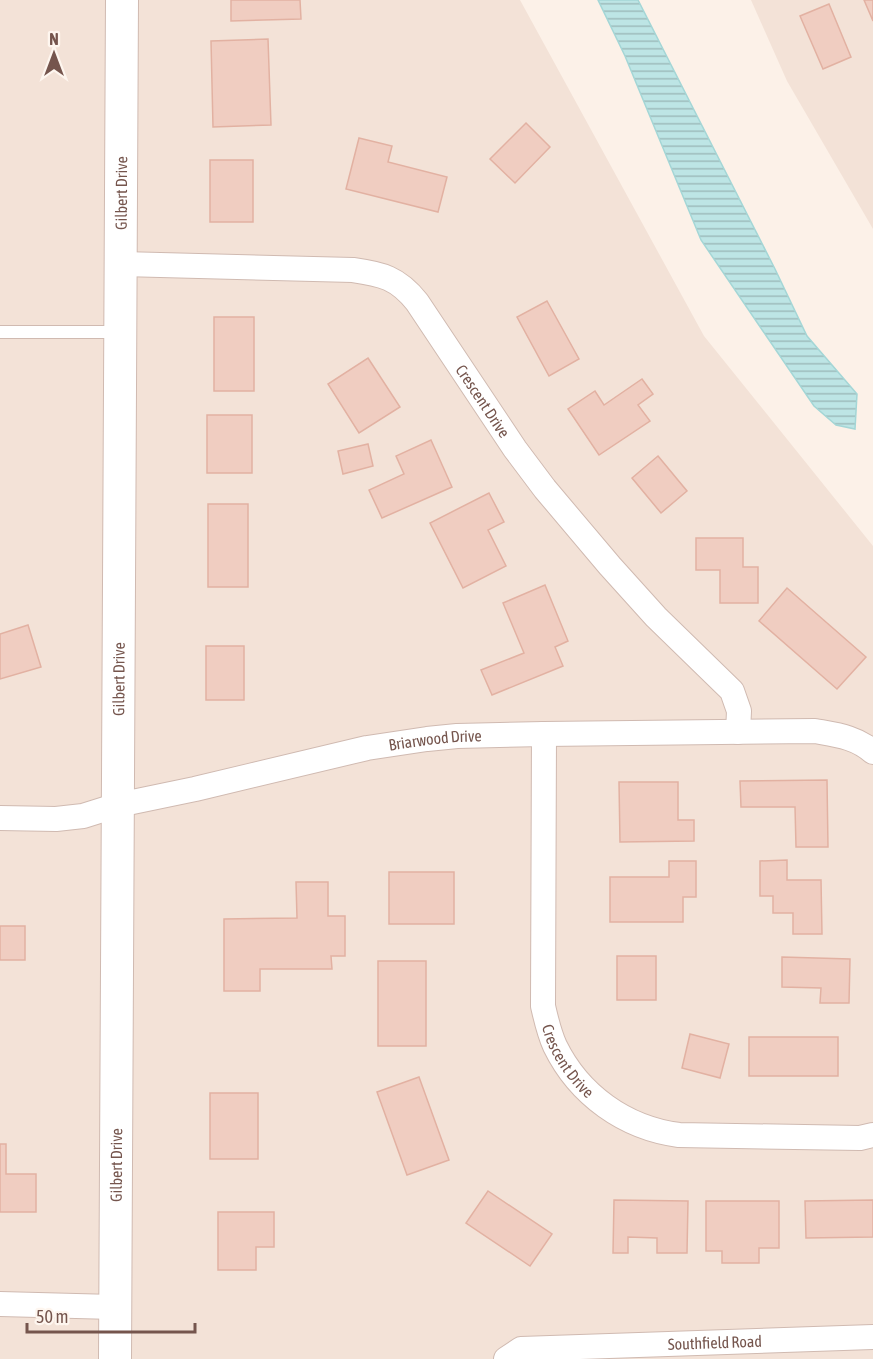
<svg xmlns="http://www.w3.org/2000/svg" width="873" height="1359" font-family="'Asap Condensed',sans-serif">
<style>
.residential{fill:#f3e2d7}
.water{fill:url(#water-rules);stroke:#a4d6d6;stroke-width:1.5}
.building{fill:#f0cdc1;stroke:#e2b1a2;stroke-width:1.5}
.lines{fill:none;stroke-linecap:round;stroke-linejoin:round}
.service-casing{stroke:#d0bab1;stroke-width:14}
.minor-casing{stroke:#d0bab1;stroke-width:26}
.tertiary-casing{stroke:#d0bab1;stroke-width:34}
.service{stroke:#fff;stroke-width:12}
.minor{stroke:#fff;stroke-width:24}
.tertiary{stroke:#fff;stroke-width:32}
.labels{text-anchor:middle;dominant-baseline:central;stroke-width:5;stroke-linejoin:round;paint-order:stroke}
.street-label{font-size:16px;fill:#75554d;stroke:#fef6ef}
</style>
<defs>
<pattern id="water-rules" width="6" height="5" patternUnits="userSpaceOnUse" patternTransform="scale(1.5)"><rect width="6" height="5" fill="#bde5e5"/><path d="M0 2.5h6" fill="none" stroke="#9ebcbc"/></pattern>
</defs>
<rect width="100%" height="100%" fill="#fcf1e8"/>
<!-- residential -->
<g class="residential">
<polygon points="0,0 520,0 704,336 873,546 873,1359 0,1359"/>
<polygon points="751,0 873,0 873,229 787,81"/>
</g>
<!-- water -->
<polygon class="water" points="598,0 638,0 775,269 807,336 857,394 855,429 836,425 814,406 701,240 625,56"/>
<!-- building -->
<g class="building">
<polygon points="231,0 300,0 301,19 231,21"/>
<polygon points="864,0 873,0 873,21"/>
<polygon points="829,4 851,57 823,69 800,16"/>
<polygon points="268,39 271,125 213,127 211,41"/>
<polygon points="526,123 550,147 515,183 490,159"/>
<polygon points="359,138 392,146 388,162 447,177 438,212 346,189"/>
<rect x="210" y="160" width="43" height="62"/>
<polygon points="547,301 579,359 549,376 517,317"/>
<rect x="214" y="317" width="40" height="74"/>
<polygon points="368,358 400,407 359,433 328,384"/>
<polygon points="642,379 653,394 638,405 650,421 599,455 568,409 595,391 604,405"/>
<rect x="207" y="415" width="45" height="58"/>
<polygon points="431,440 452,487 382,518 369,490 404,474 396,456"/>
<polygon points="368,444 373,466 343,474 338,451"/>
<polygon points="658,456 687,491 661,513 632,478"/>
<polygon points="489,493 504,522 488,530 506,566 463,588 430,523"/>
<rect x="208" y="504" width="40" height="83"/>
<polygon points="696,538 743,538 743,567 758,567 758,603 720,603 720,570 696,570"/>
<polygon points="545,585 568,641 555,647 563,666 492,695 481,670 524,653 503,603"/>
<polygon points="787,588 866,657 837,689 759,621"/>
<polygon points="28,625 41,667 0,679 0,634"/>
<rect x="206" y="646" width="38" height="54"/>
<polygon points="827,780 828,847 796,847 795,807 741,807 740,781"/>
<polygon points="619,782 678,782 678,820 694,820 694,841 620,842"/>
<polygon points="787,860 787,880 821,880 822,934 793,934 793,913 773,913 773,896 760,896 760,861"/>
<polygon points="669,861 696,861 696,897 683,897 683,922 610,922 610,877 669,877"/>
<rect x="389" y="872" width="65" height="52"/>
<polygon points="296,882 328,882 328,916 345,916 345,956 331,956 332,969 260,969 260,991 224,991 224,919 297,918"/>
<rect x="0" y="926" width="25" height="34"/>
<rect x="617" y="956" width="39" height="44"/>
<polygon points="782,957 850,959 849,1003 820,1003 821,988 782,987"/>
<rect x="378" y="961" width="48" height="85"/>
<polygon points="690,1034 729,1044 720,1078 682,1068"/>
<rect x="749" y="1037" width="89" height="39"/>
<polygon points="419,1077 449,1160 407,1175 377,1092"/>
<rect x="210" y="1093" width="48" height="66"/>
<polygon points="0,1144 6,1144 6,1174 36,1174 36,1212 0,1212"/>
<polygon points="488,1191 552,1234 530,1266 466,1223"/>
<polygon points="614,1200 688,1201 687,1253 657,1253 657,1238 628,1237 628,1253 613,1253"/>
<polygon points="873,1200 873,1237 806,1238 805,1201"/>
<polygon points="706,1201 779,1201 779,1248 759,1248 759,1263 722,1263 722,1251 706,1251"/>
<polygon points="218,1212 274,1212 274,1247 256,1247 256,1270 218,1270"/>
</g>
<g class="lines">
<defs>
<polyline id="service" points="0,332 120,332"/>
<g id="minor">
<path id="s1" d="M122,264L353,270C382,274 398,278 417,302L515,449L545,489L610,566L656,617L732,691L739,711L738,732"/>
<path id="s2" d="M544,734L543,1006C546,1019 549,1033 555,1046C579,1095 625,1128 679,1135L860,1138L873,1135"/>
<path id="s3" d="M0,818L56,819L83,816L118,805L195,789L367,748L427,739L457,736L544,734L815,731C837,735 856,737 873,752"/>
<polyline points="0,1304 114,1307"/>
<path id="s4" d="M506,1359L521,1349L873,1337"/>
</g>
<g id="tertiary">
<path id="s5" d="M115,1359L122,0"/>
</g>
</defs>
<!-- service casing -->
<use href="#service" class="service-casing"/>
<!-- minor casing -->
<use href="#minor" class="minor-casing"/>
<!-- tertiary casing -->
<use href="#tertiary" class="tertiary-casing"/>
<!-- service -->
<use href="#service" class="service"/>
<!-- minor -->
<use href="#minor" class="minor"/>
<!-- tertiary -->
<use href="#tertiary" class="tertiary"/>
</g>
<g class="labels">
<!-- street labels -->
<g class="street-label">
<text stroke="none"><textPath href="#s5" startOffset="1166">Gilbert Drive</textPath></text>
<text stroke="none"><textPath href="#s1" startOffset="424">Crescent Drive</textPath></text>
<text stroke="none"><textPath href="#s5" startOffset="680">Gilbert Drive</textPath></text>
<text stroke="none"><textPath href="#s3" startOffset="444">Briarwood Drive</textPath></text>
<text stroke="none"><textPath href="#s2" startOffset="333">Crescent Drive</textPath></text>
<text stroke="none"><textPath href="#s5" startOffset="194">Gilbert Drive</textPath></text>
<text stroke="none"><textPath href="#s4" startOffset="212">Southfield Road</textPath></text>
</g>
</g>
<!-- north arrow -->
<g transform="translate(54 54)" stroke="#fef6ef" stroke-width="4.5" paint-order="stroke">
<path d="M0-4.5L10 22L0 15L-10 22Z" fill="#75554d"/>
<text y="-9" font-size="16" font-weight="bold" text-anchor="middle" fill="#75554d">N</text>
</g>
<!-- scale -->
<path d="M27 1323v9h168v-9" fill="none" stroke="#75554d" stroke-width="3"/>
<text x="36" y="1323" font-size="18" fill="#75554d" stroke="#fef6ef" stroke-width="4.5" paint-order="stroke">50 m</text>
</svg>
